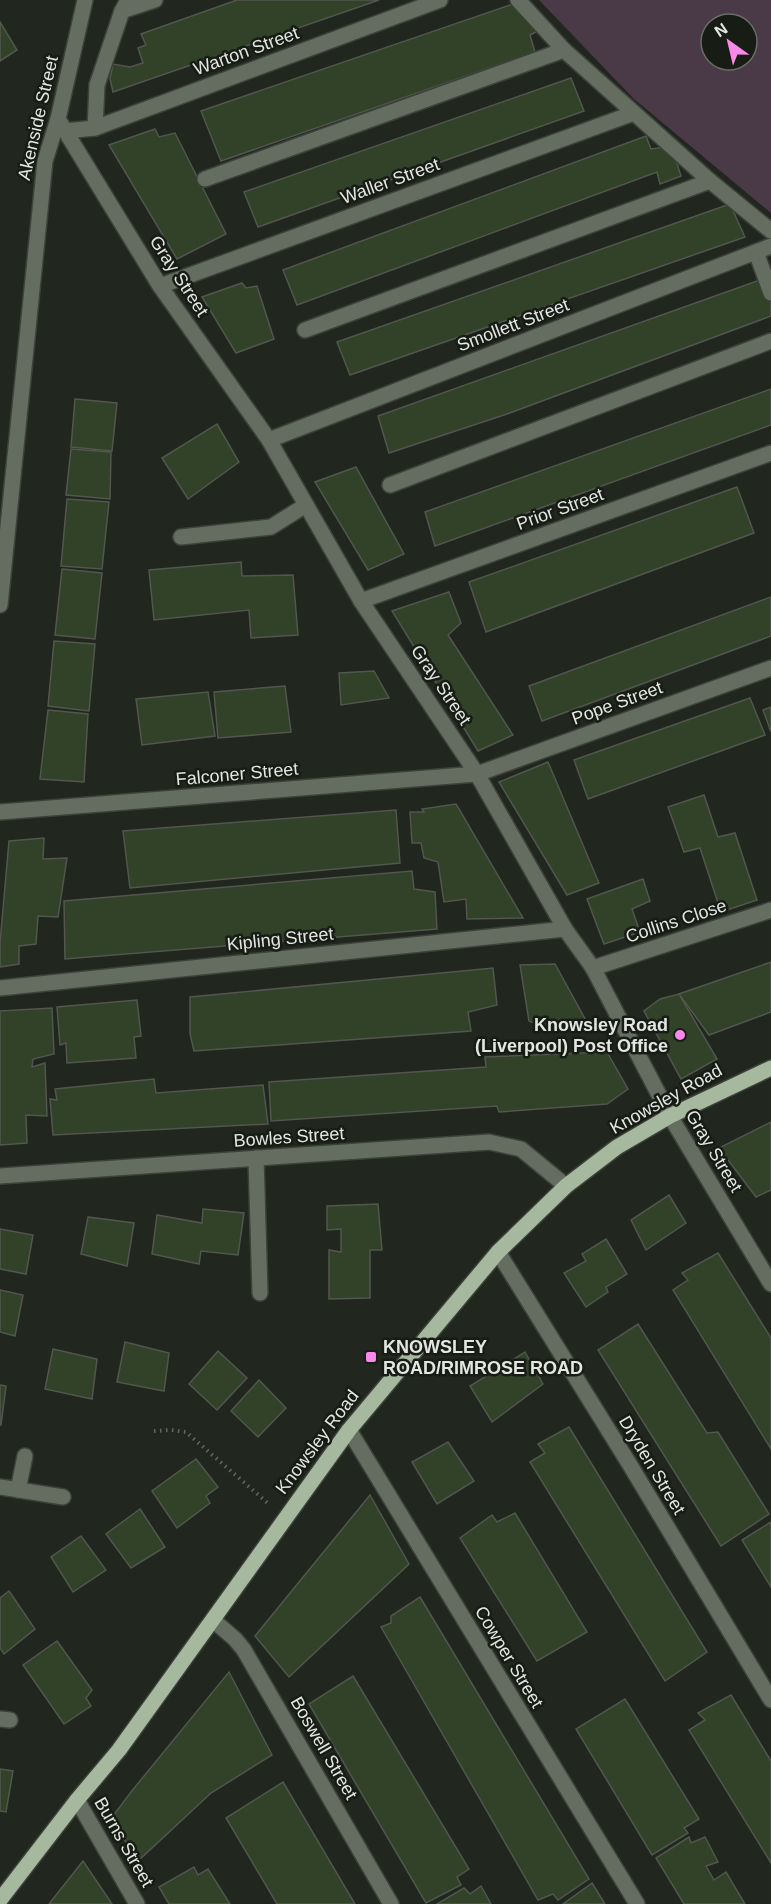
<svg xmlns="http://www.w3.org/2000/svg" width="771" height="1904" font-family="Helvetica,sans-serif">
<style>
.green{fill:#4a3a47;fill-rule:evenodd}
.building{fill:#314228;stroke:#51564e;stroke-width:1.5}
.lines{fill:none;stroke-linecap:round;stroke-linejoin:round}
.minor-casing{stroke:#3c413a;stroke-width:18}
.major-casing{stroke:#3c413a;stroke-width:18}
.path{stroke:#636862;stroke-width:4;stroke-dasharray:1.5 4.5;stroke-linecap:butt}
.minor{stroke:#656d61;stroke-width:15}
.major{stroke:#a6b89d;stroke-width:15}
.poi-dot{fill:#f888ea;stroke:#171c15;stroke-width:2}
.labels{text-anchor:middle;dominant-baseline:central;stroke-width:5;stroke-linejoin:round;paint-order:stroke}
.street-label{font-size:18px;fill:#e3e6e2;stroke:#171c15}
.poi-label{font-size:18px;font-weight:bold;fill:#e3e6e2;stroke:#171c15;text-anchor:end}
</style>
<rect width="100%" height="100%" fill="#21261f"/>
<!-- green -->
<path class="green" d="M539,0H771V213L634,99ZM711,24H747V60H711Z"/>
<!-- building -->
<g class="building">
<polygon points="237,0 379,0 113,92 110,79 113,64 130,67 143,63 138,48 146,45 141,34"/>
<polygon points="513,4 538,31 530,35 535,52 221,161 201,111"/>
<polygon points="0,22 17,50 0,61"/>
<polygon points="571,78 584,111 258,227 244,192"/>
<polygon points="155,129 159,137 175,133 226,234 177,259 109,145"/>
<polygon points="646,136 651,149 666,147 673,151 681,176 660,184 657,172 297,305 283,270"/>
<polygon points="730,204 745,237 350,375 337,342"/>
<polygon points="760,280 771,303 771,316 507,414 389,453 378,416"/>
<polygon points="242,283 246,288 257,286 274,339 236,353 202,297"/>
<polygon points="771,389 771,425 435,546 425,512"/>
<polygon points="75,399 117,403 112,451 71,447"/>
<polygon points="217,424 239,462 188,499 162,458"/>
<polygon points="71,449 111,452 110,499 66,495"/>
<polygon points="356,467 404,554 368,570 315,482"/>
<polygon points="737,487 754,533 486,632 469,582"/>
<polygon points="67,499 109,502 102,569 61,566"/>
<polygon points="241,562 242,576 293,575 298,635 251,638 249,610 154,620 149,570"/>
<polygon points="62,569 102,573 95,639 55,635"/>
<polygon points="449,592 461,623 448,635 513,735 478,751 392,611"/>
<polygon points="771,597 771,636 542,721 529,686"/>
<polygon points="54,641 95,644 89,711 48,706"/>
<polygon points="374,671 389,698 341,705 339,673"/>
<polygon points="285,686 291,732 218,738 214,692"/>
<polygon points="208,692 215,736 142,745 136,699"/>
<polygon points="750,698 765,735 588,799 574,760"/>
<polygon points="771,707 771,732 763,710"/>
<polygon points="48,710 88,714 84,782 40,779"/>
<polygon points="548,762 599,883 567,895 499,782"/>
<polygon points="704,795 718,837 735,833 757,900 721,912 700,848 684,852 668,807"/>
<polygon points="456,804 523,918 467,919 466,899 444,902 438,862 424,858 421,843 412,843 410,812 424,812 422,809"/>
<polygon points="396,810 400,863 130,888 123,831"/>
<polygon points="44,838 43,859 67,858 58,917 38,916 36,944 19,946 19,964 0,967 0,943 9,841"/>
<polygon points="412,871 414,889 435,892 437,929 65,959 64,901"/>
<polygon points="643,879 650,901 632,909 640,932 604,944 587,899"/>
<polygon points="771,962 771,1012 709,1035 679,994"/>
<polygon points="555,964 589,1026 544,1027 529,1021 520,965"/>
<polygon points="493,968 497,1005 468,1012 471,1031 194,1051 190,1034 190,997"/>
<polygon points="679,994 717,1059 681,1079 644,1011 660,999"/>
<polygon points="137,1000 141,1036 134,1037 136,1058 67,1063 66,1043 60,1045 57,1007"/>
<polygon points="52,1008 54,1054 33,1059 32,1067 45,1063 47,1116 26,1115 27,1143 0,1145 0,1011"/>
<polygon points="607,1052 628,1089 607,1104 499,1112 497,1106 271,1121 269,1082 486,1067 485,1057"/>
<polygon points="154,1079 156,1093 263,1085 268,1124 53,1135 50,1099 57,1100 55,1089"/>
<polygon points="771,1122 771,1190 756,1197 719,1148"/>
<polygon points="669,1195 686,1223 646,1250 631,1220"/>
<polygon points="378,1204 382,1250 370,1250 370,1298 329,1299 329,1250 341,1252 341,1229 327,1230 327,1206"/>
<polygon points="203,1209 244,1213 238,1255 201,1251 199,1264 152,1254 157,1215 202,1223"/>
<polygon points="88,1217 134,1223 127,1266 81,1254"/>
<polygon points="0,1229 33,1235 26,1274 0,1269"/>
<polygon points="606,1239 627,1274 606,1287 608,1292 586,1307 564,1273 586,1261 582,1254"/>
<polygon points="718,1253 771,1338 771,1449 673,1290 688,1280 682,1273"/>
<polygon points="0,1290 23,1295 15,1336 0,1332"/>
<polygon points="638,1324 707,1433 718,1432 769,1514 721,1546 598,1350"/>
<polygon points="125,1342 169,1353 164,1391 117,1382"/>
<polygon points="53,1349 97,1359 92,1399 45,1389"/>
<polygon points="218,1351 247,1378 217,1410 189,1384"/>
<polygon points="525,1352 543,1384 492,1422 470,1386"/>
<polygon points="259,1380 286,1408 258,1437 231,1411"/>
<polygon points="0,1385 6,1386 1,1425 0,1425"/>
<polygon points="569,1427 707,1652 665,1681 530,1462 545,1453 538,1444"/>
<polygon points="448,1442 474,1481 437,1504 412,1462"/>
<polygon points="196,1459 218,1487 206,1496 210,1503 177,1528 152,1491"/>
<polygon points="370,1495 409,1564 289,1677 255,1636"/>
<polygon points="140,1509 165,1547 131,1568 106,1534"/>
<polygon points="515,1513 587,1632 537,1661 460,1538 492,1515 497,1522"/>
<polygon points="771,1522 771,1587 742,1540"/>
<polygon points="81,1536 106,1570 73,1592 51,1557"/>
<polygon points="9,1591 35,1629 4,1654 0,1648 0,1598"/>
<polygon points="420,1597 589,1879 558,1900 553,1894 538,1900 381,1627 391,1623 391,1616"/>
<polygon points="57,1641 92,1690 86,1698 91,1706 64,1724 23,1665"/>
<polygon points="229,1672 272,1755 211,1793 139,1860 110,1820 131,1792"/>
<polygon points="353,1676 469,1869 457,1877 461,1885 426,1903 309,1704"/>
<polygon points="731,1695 771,1761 771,1863 689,1730 705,1720 698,1713"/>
<polygon points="625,1699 699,1819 684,1828 688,1833 652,1855 576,1729"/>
<polygon points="0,1769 13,1771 6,1812 0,1811"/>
<polygon points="283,1782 355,1904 277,1904 226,1818"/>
<polygon points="689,1837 691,1843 705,1837 718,1862 706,1866 714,1880 726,1872 745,1904 684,1904 656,1858"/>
<polygon points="83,1861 112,1904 49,1904"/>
<polygon points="194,1867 198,1875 208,1869 230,1904 169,1904 159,1887"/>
<polygon points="592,1883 605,1904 563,1904"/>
<polygon points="481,1886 491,1904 437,1904 464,1888 470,1894"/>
</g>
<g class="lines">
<defs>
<g id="minor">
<polyline points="518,0 564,50 710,181 771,231"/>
<polyline points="122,11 155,0"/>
<polyline points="58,119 160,286 269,440 361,601 477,774 565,929 593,968 670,1116 771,1284"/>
<polyline points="95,128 97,85 122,11 128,0"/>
<polyline points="65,131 95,128 440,0"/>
<polyline points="205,179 564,50"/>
<polyline points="756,252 771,293"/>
<polyline points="160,286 634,113"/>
<polyline points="305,330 710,181"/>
<polyline points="269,440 771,246"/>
<polyline points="390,485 771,341"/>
<polyline points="181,537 271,527 306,505"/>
<polyline points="361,601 771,453"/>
<polyline points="0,605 45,161 58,119 85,0"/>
<polyline points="0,812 477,774 771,668"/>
<polyline points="593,968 771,910"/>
<polyline points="0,988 565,929"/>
<polyline points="256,1158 260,1293"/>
<polyline points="0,1176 489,1142 521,1149 566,1186"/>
<polyline points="498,1252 630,1465 771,1700"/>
<polyline points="349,1430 637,1904"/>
<polyline points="0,1487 63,1497"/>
<polyline points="18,1490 25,1456"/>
<polyline points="213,1620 235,1639 244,1650 391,1904"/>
<polyline points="0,1719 10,1720"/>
<polyline points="77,1800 137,1904"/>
</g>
<polyline id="major" points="0,1900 77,1800 119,1750 349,1430 498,1252 566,1186 617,1147 670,1116 771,1068"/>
</defs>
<!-- minor casing -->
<use href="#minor" class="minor-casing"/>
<!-- major casing -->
<use href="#major" class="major-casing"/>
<!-- path -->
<polyline class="path" points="154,1431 171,1430 186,1432 270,1505"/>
<!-- minor -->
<use href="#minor" class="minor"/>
<!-- major -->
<use href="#major" class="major"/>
</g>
<!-- markers -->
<g class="poi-dot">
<circle cx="680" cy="1035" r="6"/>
<rect x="365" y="1351" width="12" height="12" rx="3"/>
</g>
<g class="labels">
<!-- street labels -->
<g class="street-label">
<text transform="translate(246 51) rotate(-20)">Warton Street</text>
<text transform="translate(38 118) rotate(-77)">Akenside Street</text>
<text transform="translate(390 181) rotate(-20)">Waller Street</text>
<text transform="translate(179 276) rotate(57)">Gray Street</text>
<text transform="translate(513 325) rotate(-21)">Smollett Street</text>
<text transform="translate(560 509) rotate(-20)">Prior Street</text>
<text transform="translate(441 685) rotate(56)">Gray Street</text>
<text transform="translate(617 703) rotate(-20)">Pope Street</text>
<text transform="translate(237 774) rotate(-5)">Falconer Street</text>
<text transform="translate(676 921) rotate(-18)">Collins Close</text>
<text transform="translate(280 939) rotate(-6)">Kipling Street</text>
<text transform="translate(666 1099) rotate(-29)">Knowsley Road</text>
<text transform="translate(289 1137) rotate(-4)">Bowles Street</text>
<text transform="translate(714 1151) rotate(59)">Gray Street</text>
<text transform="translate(317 1442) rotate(-53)">Knowsley Road</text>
<text transform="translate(652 1465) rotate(59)">Dryden Street</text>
<text transform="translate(509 1657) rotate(59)">Cowper Street</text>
<text transform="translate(324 1748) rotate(60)">Boswell Street</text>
<text transform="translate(124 1842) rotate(60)">Burns Street</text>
</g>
<!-- poi labels -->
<g class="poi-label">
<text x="668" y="1025">Knowsley Road<tspan x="668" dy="21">(Liverpool) Post Office</tspan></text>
<text x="383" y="1347" text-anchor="start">KNOWSLEY<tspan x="383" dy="21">ROAD/RIMROSE ROAD</tspan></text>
</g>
</g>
<!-- north arrow -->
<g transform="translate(729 42) rotate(326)"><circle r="28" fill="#171c15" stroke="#696d67" stroke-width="1.5"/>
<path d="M0-4.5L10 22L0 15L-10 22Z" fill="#f888ea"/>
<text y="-9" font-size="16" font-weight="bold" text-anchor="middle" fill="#e3e6e2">N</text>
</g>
</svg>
